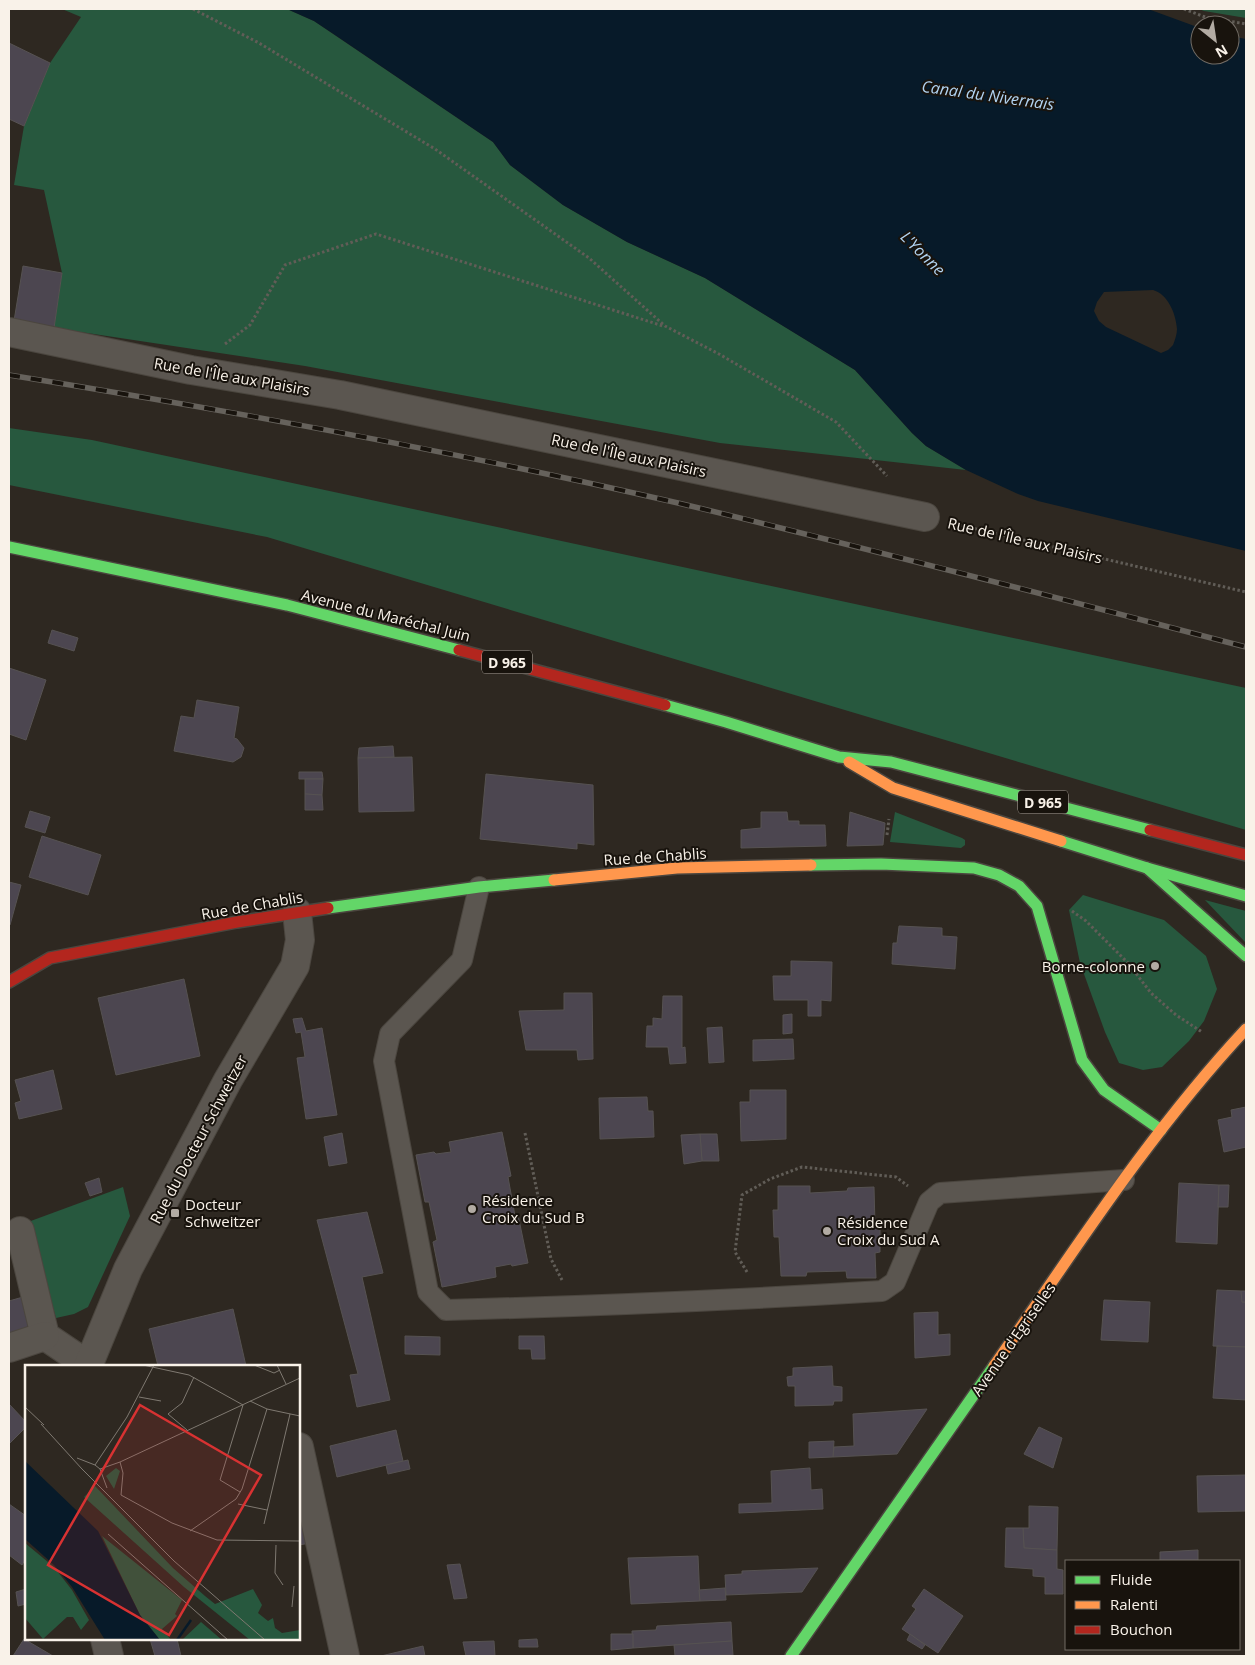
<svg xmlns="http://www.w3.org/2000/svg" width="1255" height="1665" font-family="'Open Sans',sans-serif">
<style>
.green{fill:#27583e}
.water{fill:#071a29;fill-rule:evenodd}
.building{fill:#4c4650;stroke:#565252}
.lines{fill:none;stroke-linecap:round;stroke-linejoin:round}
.lane-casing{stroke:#4b463f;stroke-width:22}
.street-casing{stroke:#4b463f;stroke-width:30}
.fast-casing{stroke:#4b463f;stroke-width:14}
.slow-casing{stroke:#4b463f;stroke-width:14}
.jam-casing{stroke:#4b463f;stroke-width:14}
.path{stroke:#615d57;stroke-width:3;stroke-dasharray:2.5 2.5;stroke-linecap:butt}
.lane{stroke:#5b5650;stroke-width:20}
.street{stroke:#5b5650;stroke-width:28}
.fast{stroke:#63d668;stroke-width:11}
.slow{stroke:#ff974d;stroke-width:11}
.jam{stroke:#b3261e;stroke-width:11}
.rail-casing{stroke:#66625c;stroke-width:5.5}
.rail{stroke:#18130d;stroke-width:4;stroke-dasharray:11;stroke-linecap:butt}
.poi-dot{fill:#b2aba3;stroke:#18130d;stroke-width:2}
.labels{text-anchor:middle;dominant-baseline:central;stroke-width:4;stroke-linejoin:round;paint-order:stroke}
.shield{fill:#18130d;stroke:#b6afa7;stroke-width:1}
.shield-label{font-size:14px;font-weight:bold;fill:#f9f2e9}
.street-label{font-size:15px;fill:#f9f2e9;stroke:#18130d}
.poi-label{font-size:15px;fill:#f9f2e9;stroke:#18130d;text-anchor:start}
.water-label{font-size:16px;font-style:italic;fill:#b1d3f1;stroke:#18130d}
.inset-river{fill:none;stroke:#071a29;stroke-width:2.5}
.inset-road{fill:none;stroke:#7f7971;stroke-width:1}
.view{fill:#d83232;fill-opacity:0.15;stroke:#d83232;stroke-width:2.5}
.inset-edge{fill:none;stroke:#f9f2e9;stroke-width:2.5}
</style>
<rect width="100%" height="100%" fill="#2e2821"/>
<!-- green -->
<g class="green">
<polygon points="62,9 287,9 314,21 493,142 510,165 563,205 627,242 705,278 855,370 912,433 926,446 966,470 720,443 305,366 54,328 62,273 44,190 14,185 24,126 50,63 81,17"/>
<polygon points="1199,9 1246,9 1246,18 1204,11"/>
<polygon points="9,428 92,440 1246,688 1246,830 267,537 9,485"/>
<polygon points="895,812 962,838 965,840 965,845 961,848 890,842"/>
<polygon points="1083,895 1164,920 1206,956 1217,989 1204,1021 1189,1041 1162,1067 1143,1070 1119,1063 1105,1032 1080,963 1069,910"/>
<polygon points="1205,900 1246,911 1246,943"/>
<polygon points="123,1187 130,1216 88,1307 74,1314 56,1318 28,1222"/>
</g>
<!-- water -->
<path class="water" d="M287,9H1148L1200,28V55H1230V36L1246,39V551L1038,501L1018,494L966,470L926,446L912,433L855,370L705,278L627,242L563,205L510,165L493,142L332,33L314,21ZM1153,290C1168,294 1176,314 1177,329C1177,334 1175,340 1173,345L1168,350L1161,353L1106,327L1099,321L1094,311L1097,302L1104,292Z"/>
<!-- building -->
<g class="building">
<polygon points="9,43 50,63 24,126 9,119"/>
<polygon points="23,266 62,273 54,328 14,321"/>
<polygon points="52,630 78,638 74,651 48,643"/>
<polygon points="9,668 46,680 26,740 9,734"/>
<polygon points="197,700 239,707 234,738 237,739 244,748 241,757 233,762 174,751 181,716 194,718"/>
<polygon points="393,746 394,757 358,758 359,748"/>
<polygon points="412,757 414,811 359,812 358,758"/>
<polygon points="299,772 322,772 323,779 299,779"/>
<polygon points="486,774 593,785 594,845 577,843 577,849 480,839"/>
<polygon points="305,779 323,779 322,795 305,794"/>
<polygon points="305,794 322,795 323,810 305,810"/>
<polygon points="30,811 50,817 45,833 25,827"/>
<polygon points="761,812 787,812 788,821 799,821 799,825 825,825 826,846 741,848 741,830 761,828"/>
<polygon points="850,812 885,823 883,845 847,846"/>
<polygon points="42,836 101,855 88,895 29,877"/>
<polygon points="9,882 21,885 10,925 9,925"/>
<polygon points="899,926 942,928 942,936 957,937 955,969 892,964 893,943 897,943"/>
<polygon points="791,961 832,962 831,1001 821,1000 821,1016 808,1016 808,1000 774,1000 773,976 791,976"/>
<polygon points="184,979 200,1056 116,1075 98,998"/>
<polygon points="564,993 592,993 593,1059 578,1060 577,1050 526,1050 519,1011 564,1010"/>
<polygon points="663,996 682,996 682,1048 685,1047 686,1063 670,1064 668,1047 646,1047 647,1026 653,1026 653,1018 662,1019"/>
<polygon points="792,1014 792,1033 783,1034 783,1015"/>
<polygon points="302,1018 306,1031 322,1028 337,1115 306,1119 297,1058 305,1057 301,1032 296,1033 293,1019"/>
<polygon points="722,1027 724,1062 709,1063 707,1028"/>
<polygon points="793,1039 794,1059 753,1061 753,1040"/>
<polygon points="53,1070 62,1109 19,1119 15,1103 21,1101 15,1080"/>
<polygon points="750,1090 786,1090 786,1139 741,1141 740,1102 750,1102"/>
<polygon points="647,1097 648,1111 653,1111 654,1137 600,1139 599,1098"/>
<polygon points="1246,1107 1246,1147 1224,1152 1218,1120 1232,1117 1231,1110"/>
<polygon points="502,1132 511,1176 508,1177 515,1216 518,1215 528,1263 512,1266 511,1264 495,1267 496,1277 442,1287 433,1242 437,1240 429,1202 425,1202 416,1155 434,1152 436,1154 451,1152 449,1142"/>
<polygon points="342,1133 347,1163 329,1166 324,1137"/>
<polygon points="700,1134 717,1134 719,1161 702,1161"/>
<polygon points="700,1134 702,1161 684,1164 681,1135"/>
<polygon points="99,1178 102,1192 90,1196 85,1183"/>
<polygon points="1179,1183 1219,1185 1217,1244 1176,1242"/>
<polygon points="1219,1185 1229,1185 1228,1207 1218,1207"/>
<polygon points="778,1186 810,1186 810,1193 847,1191 848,1188 874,1187 875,1226 880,1225 880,1252 875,1253 876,1278 847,1278 846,1271 807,1272 806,1276 781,1276 779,1237 774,1237 773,1210 778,1210"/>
<polygon points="367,1212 383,1273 362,1277 390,1400 357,1407 350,1375 358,1374 317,1220"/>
<polygon points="1217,1290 1241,1291 1242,1302 1246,1302 1246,1347 1213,1346"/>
<polygon points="1241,1291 1246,1291 1246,1302 1242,1302"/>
<polygon points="23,1297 32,1328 9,1336 9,1301"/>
<polygon points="1104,1300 1150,1302 1148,1342 1101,1340"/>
<polygon points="233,1309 246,1366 158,1366 149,1329"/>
<polygon points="938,1312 938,1335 950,1334 950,1355 915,1358 914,1313"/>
<polygon points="405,1336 440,1337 440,1355 405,1354"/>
<polygon points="519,1336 544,1336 545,1359 532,1359 531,1349 519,1349"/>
<polygon points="1217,1346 1246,1347 1246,1400 1213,1398"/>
<polygon points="832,1366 833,1386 842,1387 842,1401 834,1401 833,1405 795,1406 795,1386 788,1386 787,1377 793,1376 793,1368"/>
<polygon points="9,1404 26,1422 26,1427 9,1444"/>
<polygon points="927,1409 897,1454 833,1457 834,1447 854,1446 853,1414"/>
<polygon points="1039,1427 1062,1438 1053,1468 1024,1454"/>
<polygon points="396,1430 403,1461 337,1477 330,1446"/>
<polygon points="834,1441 833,1457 809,1458 809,1442"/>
<polygon points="408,1460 410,1469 388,1474 386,1465"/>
<polygon points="810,1468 811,1490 822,1489 823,1509 739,1513 739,1504 772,1503 771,1471"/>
<polygon points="1246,1475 1246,1511 1198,1512 1197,1476"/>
<polygon points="9,1504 26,1516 26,1558 22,1565 9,1555"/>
<polygon points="299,1505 310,1543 299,1545"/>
<polygon points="1029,1506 1058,1507 1057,1550 1024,1548 1023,1528 1029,1528"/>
<polygon points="1006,1528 1023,1528 1024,1548 1057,1550 1057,1569 1063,1570 1063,1594 1045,1594 1045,1577 1033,1576 1033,1569 1005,1567"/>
<polygon points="1198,1550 1198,1561 1160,1561 1160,1552"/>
<polygon points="698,1556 700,1601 631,1604 628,1558"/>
<polygon points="460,1564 467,1598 454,1599 447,1565"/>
<polygon points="818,1568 802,1592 726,1595 725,1575 742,1574 742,1571"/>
<polygon points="725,1588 726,1600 700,1601 699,1590"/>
<polygon points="26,1589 26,1604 18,1606 16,1592"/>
<polygon points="924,1589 963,1616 938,1653 902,1629 916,1609 912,1606"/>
<polygon points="731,1622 732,1641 633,1648 632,1631 656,1630 657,1626"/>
<polygon points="611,1634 633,1634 633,1648 611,1650"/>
<polygon points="910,1634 925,1645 922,1649 907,1640"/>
<polygon points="24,1639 53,1656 13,1656"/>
<polygon points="150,1639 177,1639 181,1656 155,1656"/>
<polygon points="537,1639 538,1647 519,1647 519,1640"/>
<polygon points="494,1641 495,1656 466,1656 463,1642"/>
<polygon points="732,1641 733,1655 675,1656 674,1645"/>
<polygon points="423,1646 425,1656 381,1656"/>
</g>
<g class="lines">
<defs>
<path id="lane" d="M479,887L462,960L390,1034L384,1061L428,1292L446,1310C592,1306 737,1300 882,1291L895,1282L929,1202L940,1193L1124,1180"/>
<g id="street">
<polyline points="9,332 191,370 340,395 925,517"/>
<polyline points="20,1231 45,1336 88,1365"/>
<polyline points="9,1348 45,1336"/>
<polyline points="88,1366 128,1269 228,1080 295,966 300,940 297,912"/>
<polyline points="299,1447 345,1656"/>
<polyline points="105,1639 109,1656"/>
</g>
<g id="fast">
<polyline points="9,547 287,605 459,650"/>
<polyline points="665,705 726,722 839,757 891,762 1150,830"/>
<polyline points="1061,841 1147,868 1246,896"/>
<polyline points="811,865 881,864 974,868 999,875 1019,886 1037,906 1082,1060 1104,1090 1161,1130"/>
<polyline points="1147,868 1246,956"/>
<polyline points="328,908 479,887 554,880"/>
<polyline points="791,1656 994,1366"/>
</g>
<g id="slow">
<polyline points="849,762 893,788 1061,841"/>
<polyline points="554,880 677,868 811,865"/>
<path d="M994,1366C1074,1251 1150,1132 1246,1029"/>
</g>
<g id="jam">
<polyline points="459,650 665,705"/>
<polyline points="1150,830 1246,855"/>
<polyline points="9,982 50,958 237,922 328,908"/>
</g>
</defs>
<!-- lane casing -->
<use href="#lane" class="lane-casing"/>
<!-- street casing -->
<use href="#street" class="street-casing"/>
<!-- fast casing -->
<use href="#fast" class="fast-casing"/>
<!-- slow casing -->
<use href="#slow" class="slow-casing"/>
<!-- jam casing -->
<use href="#jam" class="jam-casing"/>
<!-- path -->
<g class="path">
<polyline points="193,9 259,43 435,149 589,258 665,326 719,354 836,422 887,476"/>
<polyline points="1184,9 1205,17 1246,24"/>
<polyline points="225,344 250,325 285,265 376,234 663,326"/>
<polyline points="955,524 1246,592"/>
<polyline points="887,835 889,819"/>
<polyline points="1072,911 1086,921 1128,963 1151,993 1176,1015 1202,1032"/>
<polyline points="525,1133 551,1259 562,1280"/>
<polyline points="747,1272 735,1252 742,1195 770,1179 802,1167 896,1177 908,1186"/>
</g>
<!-- lane -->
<use href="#lane" class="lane"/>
<!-- street -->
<use href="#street" class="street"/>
<!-- fast -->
<use href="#fast" class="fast"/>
<!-- slow -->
<use href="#slow" class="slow"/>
<!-- jam -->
<use href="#jam" class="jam"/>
<defs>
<path id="rail" d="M9,375C233,411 457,452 678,503C868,548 1057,598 1246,647"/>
</defs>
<!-- rail casing -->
<use href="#rail" class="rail-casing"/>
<!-- rail -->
<use href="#rail" class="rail"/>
</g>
<!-- markers -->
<g class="poi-dot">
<circle cx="1155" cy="966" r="5"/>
<circle cx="472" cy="1209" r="5"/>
<rect x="170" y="1208" width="10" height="10" rx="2.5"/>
<circle cx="827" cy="1231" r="5"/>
</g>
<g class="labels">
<!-- shield labels -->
<g class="shield">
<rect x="482" y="650.5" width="50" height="23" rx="4"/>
<rect x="1018" y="790.5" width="50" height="23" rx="4"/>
</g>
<g class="shield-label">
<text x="507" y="662">D 965</text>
<text x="1043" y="802">D 965</text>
</g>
<!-- street labels -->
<g class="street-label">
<text transform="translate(232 376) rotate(10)">Rue de l'Île aux Plaisirs</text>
<text transform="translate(629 455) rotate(12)">Rue de l'Île aux Plaisirs</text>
<text transform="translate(1025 540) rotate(13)">Rue de l'Île aux Plaisirs</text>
<text transform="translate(386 615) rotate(14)">Avenue du Maréchal Juin</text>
<text transform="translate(655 856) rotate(-4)">Rue de Chablis</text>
<text transform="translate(252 905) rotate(-10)">Rue de Chablis</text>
<text transform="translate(198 1139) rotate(-62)">Rue du Docteur Schweitzer</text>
<text transform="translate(1013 1339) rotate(-55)">Avenue d'Egriselles</text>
</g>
<!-- poi labels -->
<g class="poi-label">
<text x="1145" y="966" text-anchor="end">Borne-colonne</text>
<text x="482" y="1200">Résidence<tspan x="482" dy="17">Croix du Sud B</tspan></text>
<text x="185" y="1204">Docteur<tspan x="185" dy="17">Schweitzer</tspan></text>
<text x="837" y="1222">Résidence<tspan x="837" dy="17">Croix du Sud A</tspan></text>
</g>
<!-- water labels -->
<g class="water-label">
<text transform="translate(988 95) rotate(8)">Canal du Nivernais</text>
<text transform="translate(923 253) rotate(45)">L'Yonne</text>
</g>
</g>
<!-- overview -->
<g transform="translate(25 1365)">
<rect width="275" height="275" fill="#2e2821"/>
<path d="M91,103L95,106L89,124L81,111ZM70,121L148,203L180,231L190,239L228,224L237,240L233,248L243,256L248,253L250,263L257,268L275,265V275H225L159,222L59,132ZM77,171L157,235L150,249L152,251L137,264L146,275H135L115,250ZM0,178L29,202L47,225L64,255L56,265L48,252H42L18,274L0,253ZM176,257L197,275H157Z" fill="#27583e"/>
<path d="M0,96L73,166L115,250L135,275H80L47,222L29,200L0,174Z" fill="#071a29"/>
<path class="inset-river" d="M152,275L166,255"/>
<path class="inset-road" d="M118,0L164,10L218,40M229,0L249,8L255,5M252,0L261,19M114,32L136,36M225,36L242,44L275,51M0,42L19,60M16,59L57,104L149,196L240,275M162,65L143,49L157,38L169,12M52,93L70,100M95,97L98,108L96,130L147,158L192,175L275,176M70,100L75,104L95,97L275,13M70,100L102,52L129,0M75,104L82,123M215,127L195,115L218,40M213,139L242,145M239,159L265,49M165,166L211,134L217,124L242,44M83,169L203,275M251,180L250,208L258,220M267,242L269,221"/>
<path class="view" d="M115,40L236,110L144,270L23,200Z"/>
<rect width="275" height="275" class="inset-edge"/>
</g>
<!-- border -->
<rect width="1255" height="1665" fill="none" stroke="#f9f2e9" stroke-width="20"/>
<!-- legend -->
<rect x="1065" y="1560" width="175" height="90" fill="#18130d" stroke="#726c65"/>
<rect x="1075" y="1576" width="25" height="8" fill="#63d668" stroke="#726c65"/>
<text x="1110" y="1585" font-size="15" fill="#f9f2e9">Fluide</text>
<rect x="1075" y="1601" width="25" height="8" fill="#ff974d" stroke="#726c65"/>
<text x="1110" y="1610" font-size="15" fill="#f9f2e9">Ralenti</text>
<rect x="1075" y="1626" width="25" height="8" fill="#b3261e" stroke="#726c65"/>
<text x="1110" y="1635" font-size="15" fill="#f9f2e9">Bouchon</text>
<!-- north arrow -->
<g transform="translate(1215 40) rotate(150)"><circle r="24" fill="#18130d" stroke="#726c65"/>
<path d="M0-4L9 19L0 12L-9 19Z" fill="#b2aba3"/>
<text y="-8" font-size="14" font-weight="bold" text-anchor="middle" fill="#f9f2e9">N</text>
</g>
</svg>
